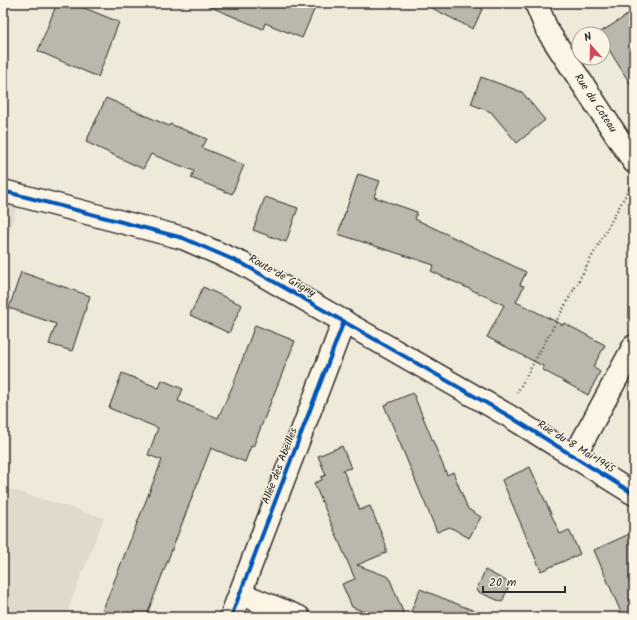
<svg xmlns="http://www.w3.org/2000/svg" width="637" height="620" font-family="Kalam,sans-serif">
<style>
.built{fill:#e0dacc}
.building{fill:#bcb7ac;stroke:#2b2b2b}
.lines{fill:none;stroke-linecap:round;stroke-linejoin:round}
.minor-casing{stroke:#2b2b2b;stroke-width:25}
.path{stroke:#2b2b2b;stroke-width:2.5;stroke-dasharray:1 3;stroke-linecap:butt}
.minor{stroke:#fcf5e5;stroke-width:22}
.cycleway-casing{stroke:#fcf5e5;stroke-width:6}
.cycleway{stroke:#0057b8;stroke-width:4}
.labels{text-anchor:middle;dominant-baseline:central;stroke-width:3;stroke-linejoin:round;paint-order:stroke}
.street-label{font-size:11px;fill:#2b2b2b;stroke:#fcf5e5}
</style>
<rect width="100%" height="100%" fill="#efe9da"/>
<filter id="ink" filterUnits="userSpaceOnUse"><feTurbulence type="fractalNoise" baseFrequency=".025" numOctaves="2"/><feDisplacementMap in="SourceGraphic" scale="8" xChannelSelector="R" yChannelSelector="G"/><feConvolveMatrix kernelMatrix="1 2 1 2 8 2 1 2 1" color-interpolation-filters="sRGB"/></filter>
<g filter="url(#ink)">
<!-- built -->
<g class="built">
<polygon points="3,179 22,184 3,258"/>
<polygon points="3,487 104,518 65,617 3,617"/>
</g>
<!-- building -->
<g class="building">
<polygon points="57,3 72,3 119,22 98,77 38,51"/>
<polygon points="201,3 317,3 302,38 265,23 263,29"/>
<polygon points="422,3 485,3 473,29"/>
<polygon points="634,11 634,90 603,40 603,34 599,33"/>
<polygon points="481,77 522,92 545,120 517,143 491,112 471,104"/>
<polygon points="106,98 169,126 170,124 207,139 202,148 244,165 232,194 191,178 194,171 151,154 143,169 86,142"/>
<polygon points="358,174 380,181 374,197 417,212 415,219 526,272 520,285 524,286 516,302 563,325 564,323 605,345 593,367 600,372 588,395 543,370 543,366 487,337 504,305 431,271 434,265 338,234"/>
<polygon points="265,197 298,208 286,242 253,230"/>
<polygon points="21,272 90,296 72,351 49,344 56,324 9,308"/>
<polygon points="203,287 242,305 229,333 190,315"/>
<polygon points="255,325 295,341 253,447 251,446 245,462 211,448 146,617 100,617 162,460 148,455 158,428 109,408 122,373 159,388 162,380 183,389 178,401 218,418 233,385"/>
<polygon points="413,393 447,475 453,472 468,509 481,517 469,538 450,527 437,532 384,405"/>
<polygon points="342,446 351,468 343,470 360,510 370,506 386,545 386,553 357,565 389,577 405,617 377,617 352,607 342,584 355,579 314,483 322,480 321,477 326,475 318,456"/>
<polygon points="530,467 560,534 569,530 580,554 541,571 502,480"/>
<polygon points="634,532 634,617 623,617 594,550"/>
<polygon points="485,570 510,583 502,602 476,591"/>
<polygon points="420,589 487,616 487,617 409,617"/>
</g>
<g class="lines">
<defs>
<g id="minor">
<path id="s1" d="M536,3L547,30L634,162"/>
<polyline points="3,191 183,238 243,264 509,416 634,494"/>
<polyline points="574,457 634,346"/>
<polyline points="241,594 299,617"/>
<polyline points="231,617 344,321"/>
</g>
</defs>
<!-- minor casing -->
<use href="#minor" class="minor-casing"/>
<!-- path -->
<polyline class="path" points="517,393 630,187"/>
<!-- minor -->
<use href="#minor" class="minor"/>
<defs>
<g id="cycleway">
<polyline points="3,191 183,238 243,264 509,416 634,494"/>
<polyline points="231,617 344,321"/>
</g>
</defs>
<!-- cycleway casing -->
<use href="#cycleway" class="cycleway-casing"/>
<!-- cycleway -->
<use href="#cycleway" class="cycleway"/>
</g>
</g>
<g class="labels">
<!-- street labels -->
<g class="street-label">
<text stroke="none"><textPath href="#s1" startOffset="117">Rue du Coteau</textPath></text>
<text transform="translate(282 276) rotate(29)">Route de Grigny</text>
<text transform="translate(576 447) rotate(32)">Rue du 8 Mai 1945</text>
<text transform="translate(280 466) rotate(-69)">Allée des Abeilles</text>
</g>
</g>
<!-- margin -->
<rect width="637" height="620" fill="none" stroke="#fcf5e5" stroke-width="16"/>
<rect x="8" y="8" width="621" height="604" fill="none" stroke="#2b2b2b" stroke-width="1.5" filter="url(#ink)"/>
<!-- north arrow -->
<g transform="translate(591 46) rotate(340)"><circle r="19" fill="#fcf5e5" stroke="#a8a49b"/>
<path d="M0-3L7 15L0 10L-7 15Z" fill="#d1495b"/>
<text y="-6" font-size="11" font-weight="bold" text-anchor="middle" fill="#2b2b2b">N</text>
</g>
<!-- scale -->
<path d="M483 586v6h82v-6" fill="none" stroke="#2b2b2b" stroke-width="2"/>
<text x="489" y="586" font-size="12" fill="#2b2b2b" stroke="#fcf5e5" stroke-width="3" paint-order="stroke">20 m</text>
</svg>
